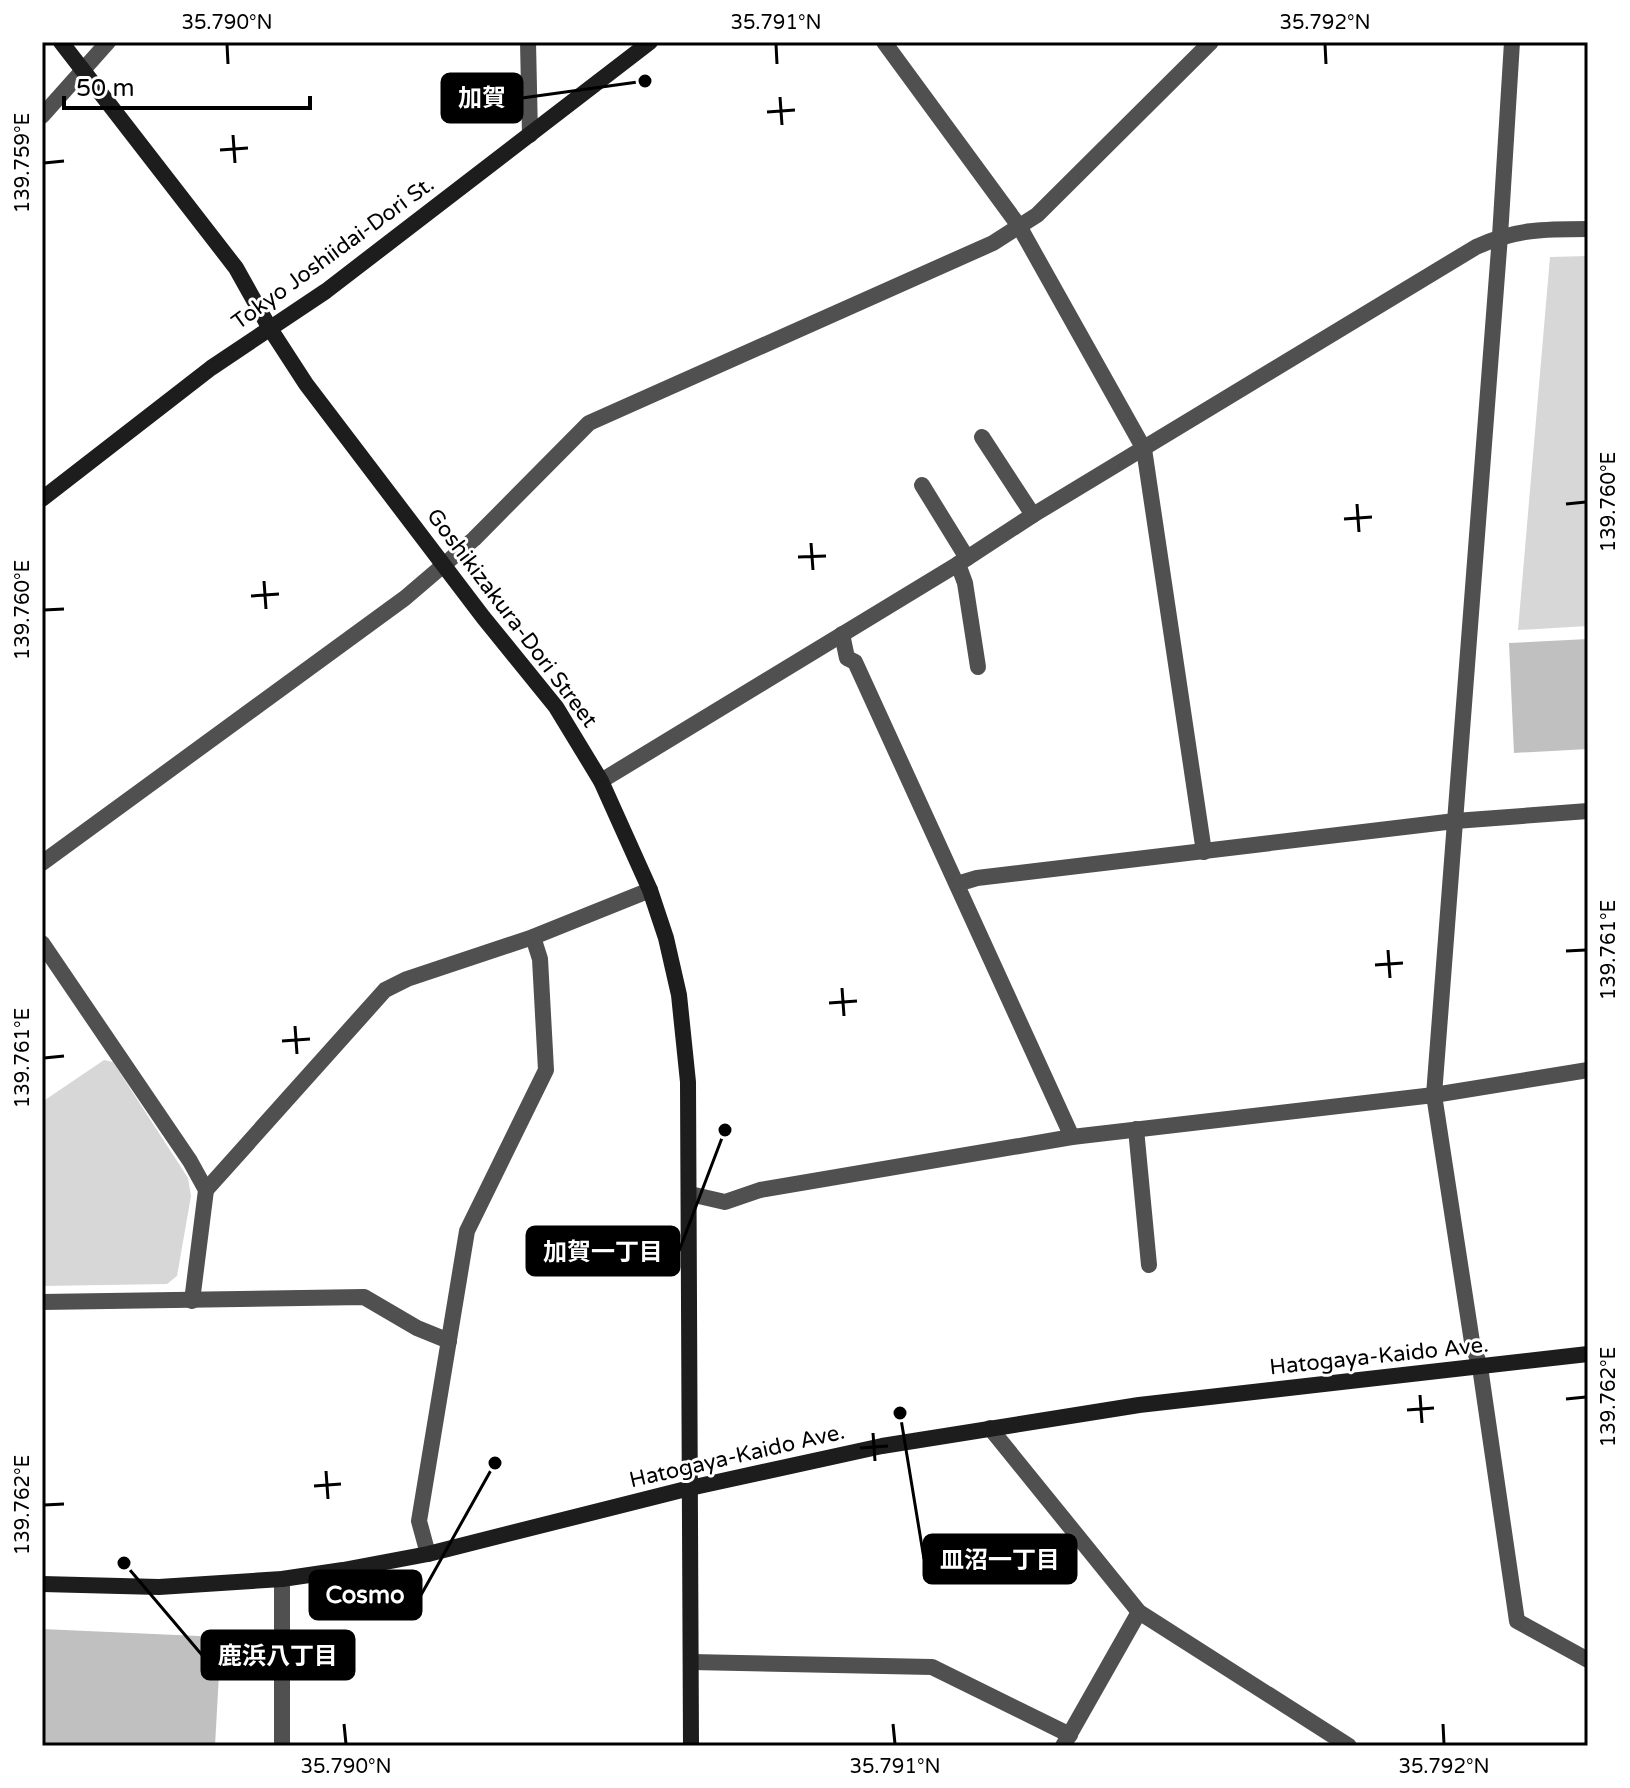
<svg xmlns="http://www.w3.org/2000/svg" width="1630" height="1788" font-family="'Varela Round','Noto Sans JP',sans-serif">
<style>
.park{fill:#d7d7d7}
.building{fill:#c0c0c0}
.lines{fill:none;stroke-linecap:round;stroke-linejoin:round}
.lane{stroke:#505050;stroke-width:16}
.street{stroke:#505050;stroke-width:16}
.secondary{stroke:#1d1d1d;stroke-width:16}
.ticks{fill:none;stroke:#000;stroke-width:3}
.labels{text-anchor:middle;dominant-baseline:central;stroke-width:6;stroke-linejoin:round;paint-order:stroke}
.street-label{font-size:22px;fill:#000;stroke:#fff}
.leader{fill:none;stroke:#000;stroke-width:3}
.callout-dot{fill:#000;stroke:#fff;stroke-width:3}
.callout{fill:#000;stroke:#000;stroke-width:3}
.callout-label{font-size:24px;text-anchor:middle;font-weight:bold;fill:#fff}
.neatline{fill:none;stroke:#000;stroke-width:3}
.ticks-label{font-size:20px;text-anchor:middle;fill:#000}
</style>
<rect width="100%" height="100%" fill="#fff"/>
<!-- park -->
<g class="park">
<polygon points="1588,256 1588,626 1518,630 1550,257"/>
<polygon points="104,1060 113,1062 188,1178 191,1196 177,1276 167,1284 42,1286 42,1102"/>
</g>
<!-- building -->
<g class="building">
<polygon points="1588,639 1588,749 1514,753 1509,643"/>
<polygon points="42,1629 221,1637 215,1746 42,1746"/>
</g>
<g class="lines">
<!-- lane -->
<polyline class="lane" points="691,1662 932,1667 1070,1735"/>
<!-- street -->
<g class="street">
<polyline points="528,42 530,135"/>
<polyline points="884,42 1019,226 1144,449 1204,852"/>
<polyline points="1512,42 1500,236 1434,1095 1472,1342 1480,1367 1517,1621 1588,1660"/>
<polyline points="42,116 108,42"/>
<polyline points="982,437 1033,515"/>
<polyline points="922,485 967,558"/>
<polyline points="958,564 965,583 978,667"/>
<polyline points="842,634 847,658 855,662 1072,1137"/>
<path d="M601,781L958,564L1033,515L1476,247C1515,229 1545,229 1588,229"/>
<polyline points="42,863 405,598 474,539 589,423 993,243 1037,215 1211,42"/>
<polyline points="957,884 977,878 1455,821 1588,811"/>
<polyline points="42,943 190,1161 206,1190 192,1301"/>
<polyline points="1136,1129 1149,1265"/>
<polyline points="206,1190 385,990 407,979 533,937 650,890"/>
<polyline points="690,1194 725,1202 760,1190 1072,1137 1434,1095 1588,1070"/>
<polyline points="42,1302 364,1297 417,1328 449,1341"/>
<polyline points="990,1428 1139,1612 1349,1746"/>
<polyline points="428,1554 419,1521 467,1231 546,1070 540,959 533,937"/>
<polyline points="282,1746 282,1579"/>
<polyline points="1063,1746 1139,1612"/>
</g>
<!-- secondary -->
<g class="secondary">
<polyline points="61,42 236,268 269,327 306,384 483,617 556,707 601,781 650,890 666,938 679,995 688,1082 691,1746"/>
<polyline points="42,499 211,368 326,291 650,42"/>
<polyline points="42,1584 159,1587 282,1579 343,1570 428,1554 690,1488 882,1446 1139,1405 1588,1354"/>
</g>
</g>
<!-- ticks -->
<path class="ticks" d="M227,44L228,64M776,44L777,64M1325,44L1326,64M780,97L782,125M767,112L795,110M233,135L235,163M220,150L248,148M44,163L64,161M1357,504L1359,532M1566,504L1586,502M1344,519L1372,517M811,543L813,570M798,557L826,556M264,581L266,609M251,596L279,594M44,610L64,609M1388,950L1390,978M1566,951L1586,950M1375,965L1403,963M842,988L844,1016M829,1003L857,1001M295,1026L297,1054M282,1041L310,1039M44,1058L64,1056M1420,1395L1422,1423M1566,1399L1586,1397M1407,1410L1434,1408M873,1433L875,1461M860,1448L888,1446M326,1471L328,1499M314,1486L341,1484M44,1505L64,1504M344,1724L346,1744M893,1724L895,1744M1443,1724L1444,1744"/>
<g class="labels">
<!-- street labels -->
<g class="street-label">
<text transform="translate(333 253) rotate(-36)">Tokyo Joshiidai-Dori St.</text>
<text transform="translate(512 618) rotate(53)">Goshikizakura-Dori Street</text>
<text transform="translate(1379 1356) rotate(-6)">Hatogaya-Kaido Ave.</text>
<text transform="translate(737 1456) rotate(-13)">Hatogaya-Kaido Ave.</text>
</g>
</g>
<!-- callouts -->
<path class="leader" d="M645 81L522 98M725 1130L679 1251M900 1413L924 1559M495 1463L421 1595M124 1563L202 1655"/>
<g class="callout-dot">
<circle cx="645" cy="81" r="8"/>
<circle cx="725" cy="1130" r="8"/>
<circle cx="900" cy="1413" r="8"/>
<circle cx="495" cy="1463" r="8"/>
<circle cx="124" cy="1563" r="8"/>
</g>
<g class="callout">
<rect x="442" y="74" width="80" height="48" rx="8"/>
<rect x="527" y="1227" width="152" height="48" rx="8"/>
<rect x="924" y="1535" width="152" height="48" rx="8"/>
<rect x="310" y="1571" width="111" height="48" rx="8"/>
<rect x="202" y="1631" width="152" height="48" rx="8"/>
</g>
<g class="callout-label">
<text x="482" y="106">加賀</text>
<text x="603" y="1260">加賀一丁目</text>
<text x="1000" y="1568">皿沼一丁目</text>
<text x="365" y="1603">Cosmo</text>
<text x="278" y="1664">鹿浜八丁目</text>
</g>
<!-- border -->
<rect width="1630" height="1788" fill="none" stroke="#ffffff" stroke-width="88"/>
<!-- scale -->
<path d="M64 96v12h246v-12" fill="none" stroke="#000000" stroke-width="4"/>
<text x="76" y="96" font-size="24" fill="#000000" stroke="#ffffff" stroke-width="6" paint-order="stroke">50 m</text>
<rect x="44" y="44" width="1542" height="1700" class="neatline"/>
<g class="ticks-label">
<text x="227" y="29">35.790°N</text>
<text x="776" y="29">35.791°N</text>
<text x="1325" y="29">35.792°N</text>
<text transform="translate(22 163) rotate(-90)" y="7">139.759°E</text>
<text transform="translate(1608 502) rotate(-90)" y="7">139.760°E</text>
<text transform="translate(22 610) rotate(-90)" y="7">139.760°E</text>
<text transform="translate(1608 950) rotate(-90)" y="7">139.761°E</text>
<text transform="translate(22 1058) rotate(-90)" y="7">139.761°E</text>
<text transform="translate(1608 1397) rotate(-90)" y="7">139.762°E</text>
<text transform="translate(22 1505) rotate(-90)" y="7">139.762°E</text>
<text x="346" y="1773">35.790°N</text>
<text x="895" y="1773">35.791°N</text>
<text x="1444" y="1773">35.792°N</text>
</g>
</svg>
